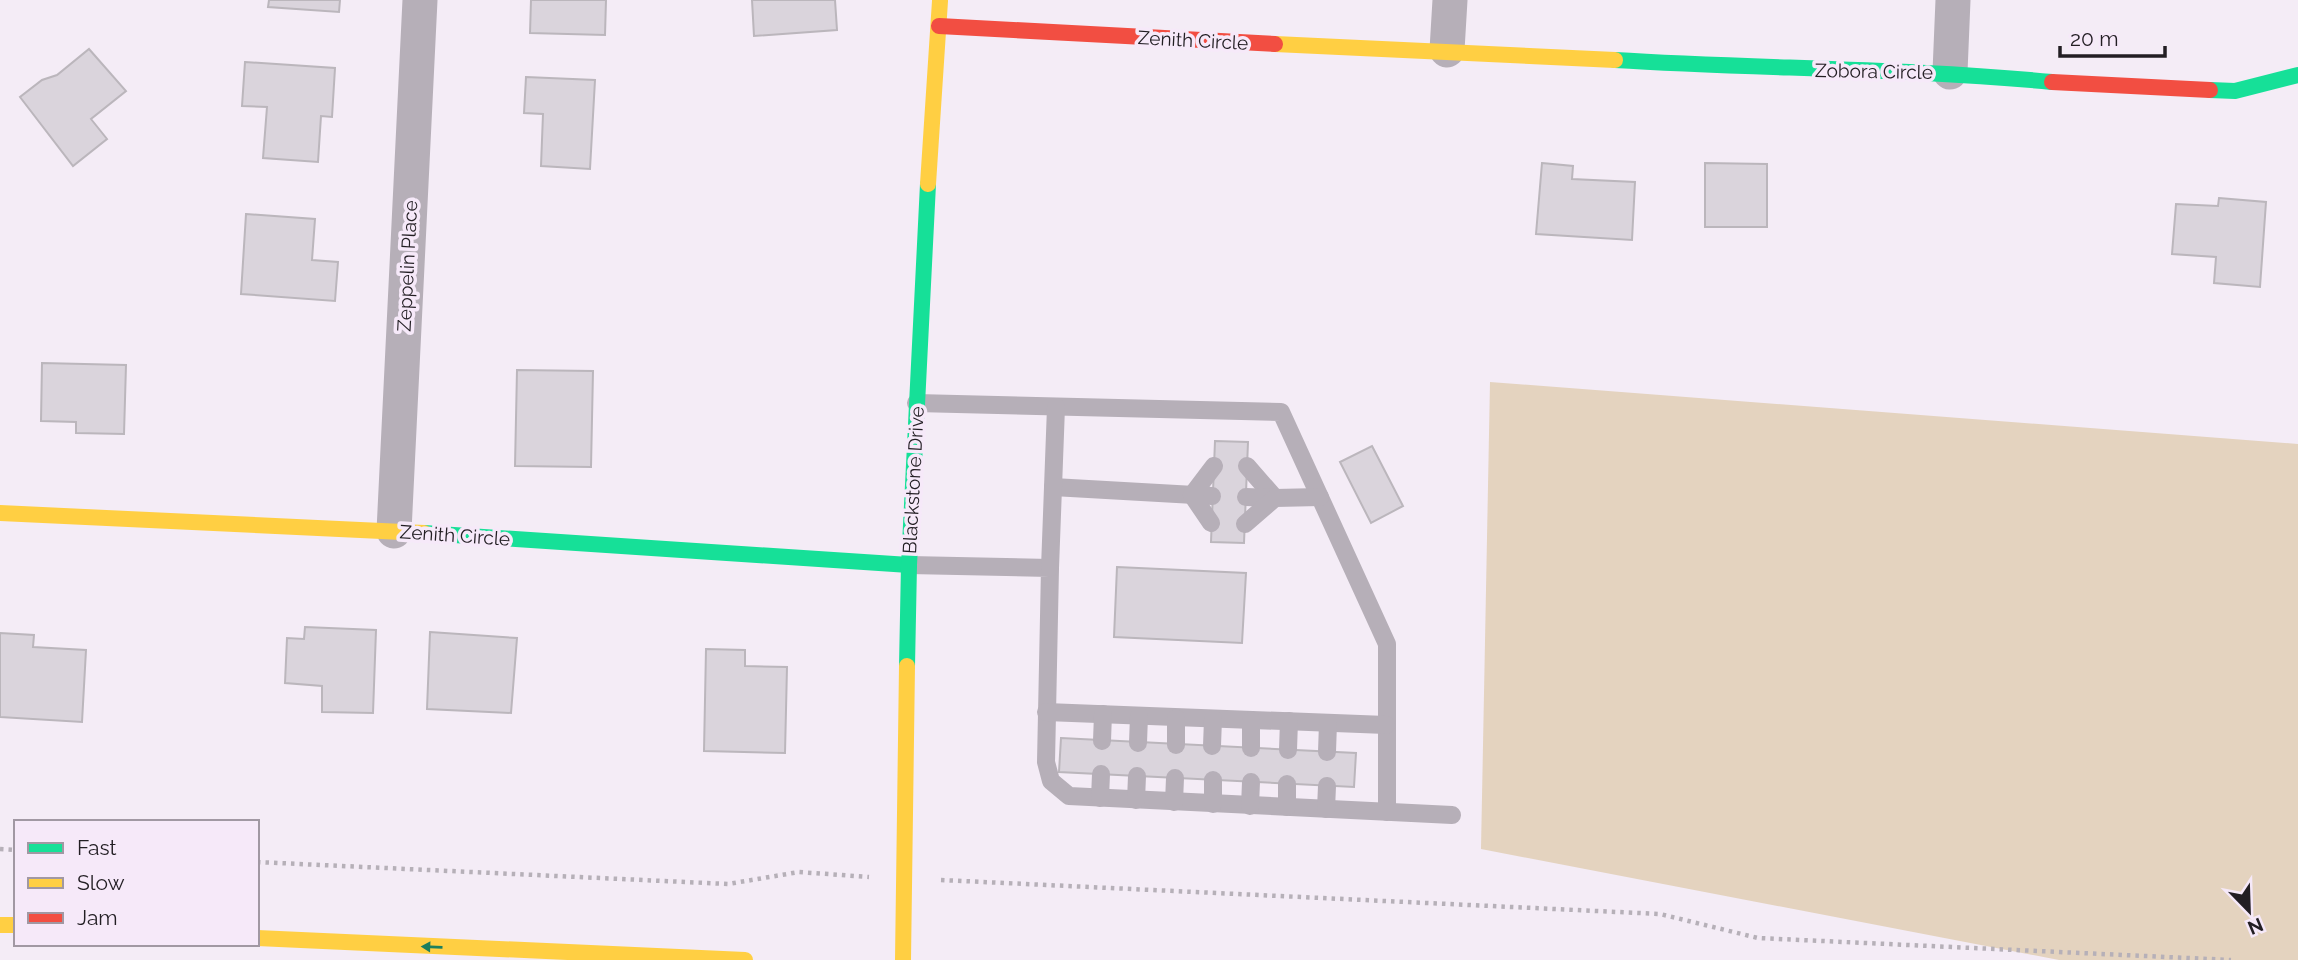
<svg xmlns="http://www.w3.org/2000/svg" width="2298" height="960" font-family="Raleway,sans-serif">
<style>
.green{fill:#e4d3bf}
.building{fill:#dad4dc;stroke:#bbb6bc;stroke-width:2}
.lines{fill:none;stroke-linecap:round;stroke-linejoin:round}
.path{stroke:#b6b0b8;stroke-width:4.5;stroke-dasharray:3.5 5;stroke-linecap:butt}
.lane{stroke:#b6afb8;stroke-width:18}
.street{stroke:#b6afb8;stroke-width:35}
.fast{stroke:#16e098;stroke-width:16}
.slow{stroke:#ffcf43;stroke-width:16}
.jam{stroke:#f24e42;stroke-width:16}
.oneway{fill:#1c7f5e}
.labels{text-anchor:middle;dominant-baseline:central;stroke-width:7;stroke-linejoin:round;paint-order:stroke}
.street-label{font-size:19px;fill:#221e23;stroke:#f6e9f9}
</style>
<rect width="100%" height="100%" fill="#f4ecf6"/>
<!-- green -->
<polygon class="green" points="1490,382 2298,444 2298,960 2059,960 1481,849"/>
<!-- building -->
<g class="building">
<polygon points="269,0 340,0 339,12 268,7"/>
<polygon points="531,0 606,0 605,35 530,33"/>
<polygon points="752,0 835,0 837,30 754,36"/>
<polygon points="89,49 126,91 91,119 107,139 73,166 20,97 42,80 57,75"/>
<polygon points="245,62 335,68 332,117 321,116 318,162 263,158 267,107 242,106"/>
<polygon points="526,77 595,80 590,169 541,166 543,114 524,113"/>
<polygon points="1542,163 1573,166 1572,179 1635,182 1632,240 1536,234"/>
<polygon points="1705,163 1767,164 1767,227 1705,227"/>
<polygon points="2219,198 2266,202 2260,287 2214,283 2216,257 2172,254 2176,204 2218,206"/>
<polygon points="246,214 315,219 312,260 338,262 335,301 241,294"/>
<polygon points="42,363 126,365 124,434 76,433 76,422 41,421"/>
<polygon points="517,370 593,371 591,467 515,466"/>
<polygon points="1215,441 1248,442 1244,543 1211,542"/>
<polygon points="1372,446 1403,506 1371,523 1340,462"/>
<polygon points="1117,567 1246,573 1242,643 1114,637"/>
<polygon points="305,627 376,630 373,713 322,712 322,686 285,683 287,638 304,639"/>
<polygon points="430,632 517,638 511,713 427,709"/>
<polygon points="0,633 34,635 33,647 86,650 82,722 0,717"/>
<polygon points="706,649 745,650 745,666 787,667 785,753 704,751"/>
<polygon points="1061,738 1356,753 1354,787 1059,772"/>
</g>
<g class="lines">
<!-- path -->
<g class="path">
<polyline points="0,849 16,850"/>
<polyline points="257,862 728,884 799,872 869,877"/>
<polyline points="941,880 1660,914 1758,938 2231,960"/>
</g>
<!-- lane -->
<g class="lane">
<polyline points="916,403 1281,412 1387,644 1387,812"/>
<polyline points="1247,466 1275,498"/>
<polyline points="1053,487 1212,496"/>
<polyline points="1246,497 1275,498"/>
<polyline points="1211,523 1192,495 1214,466"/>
<polyline points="1245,524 1275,498 1320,497"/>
<polyline points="909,565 1050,568 1046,762 1051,781 1069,796 1452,815"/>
<polyline points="1050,568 1056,407"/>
<polyline points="1046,712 1386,725"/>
<polyline points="1102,741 1103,714"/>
<polyline points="1138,743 1139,716"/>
<polyline points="1176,745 1176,718"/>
<polyline points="1212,746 1213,719"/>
<polyline points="1251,748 1251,720"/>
<polyline points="1288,750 1289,721"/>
<polyline points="1327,752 1328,723"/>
<polyline points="1100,798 1101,774"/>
<polyline points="1136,800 1137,776"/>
<polyline points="1174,802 1175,778"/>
<polyline points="1213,804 1213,780"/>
<polyline points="1250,806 1251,782"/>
<polyline points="1287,807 1287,784"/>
<polyline points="1326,809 1327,786"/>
</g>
<!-- street -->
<g class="street">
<polyline points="1447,50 1450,0"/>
<polyline points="1950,72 1953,0"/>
<polyline points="394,531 420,0"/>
</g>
<!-- fast -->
<g class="fast">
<path d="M1615,60C1760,69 1907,68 2052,82"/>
<polyline points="2210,90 2235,91 2298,75"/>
<polyline points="424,533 909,565"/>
<polyline points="907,666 909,565 928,184"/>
</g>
<!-- slow -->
<g class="slow">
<polyline points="1275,44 1615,60"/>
<polyline points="928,184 940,1"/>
<polyline points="0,513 424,533"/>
<polyline points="0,925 16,925"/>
<polyline points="257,938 745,960"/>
<polyline points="903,960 907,666"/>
</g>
<!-- jam -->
<g class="jam">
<polyline points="939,26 1275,44"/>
<polyline points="2052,82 2210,90"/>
</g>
</g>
<!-- one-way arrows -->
<defs><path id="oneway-solid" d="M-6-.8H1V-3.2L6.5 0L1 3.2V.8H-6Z" transform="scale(1.75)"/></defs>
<use class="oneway" href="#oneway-solid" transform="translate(432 947) rotate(-178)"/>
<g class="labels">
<!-- street labels -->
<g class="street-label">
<text transform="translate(1193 40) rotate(3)">Zenith Circle</text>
<text transform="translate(1874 71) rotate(1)">Zobora Circle</text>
<text transform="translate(407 266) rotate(-87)">Zeppelin Place</text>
<text transform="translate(913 480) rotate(-87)">Blackstone Drive</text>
<text transform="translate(455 535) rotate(4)">Zenith Circle</text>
</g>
</g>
<!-- legend -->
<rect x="14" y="820" width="245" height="126" fill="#f6e9f9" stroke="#a198a3" stroke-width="2"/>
<rect x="28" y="843" width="35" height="10" fill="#16e098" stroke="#a198a3" stroke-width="2"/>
<text x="77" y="855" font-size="21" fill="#221e23">Fast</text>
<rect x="28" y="878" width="35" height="10" fill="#ffcf43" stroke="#a198a3" stroke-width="2"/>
<text x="77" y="890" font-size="21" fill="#221e23">Slow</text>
<rect x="28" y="913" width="35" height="10" fill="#f24e42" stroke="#a198a3" stroke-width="2"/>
<text x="77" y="925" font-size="21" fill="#221e23">Jam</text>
<!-- north arrow -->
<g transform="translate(2249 911) rotate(157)" stroke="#f6e9f9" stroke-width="5" paint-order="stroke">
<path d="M0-5L12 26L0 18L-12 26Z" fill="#221e23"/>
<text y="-10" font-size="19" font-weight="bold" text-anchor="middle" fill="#221e23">N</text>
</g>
<!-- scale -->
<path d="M2060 46v10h105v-10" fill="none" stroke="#221e23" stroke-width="3.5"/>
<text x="2070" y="46" font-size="21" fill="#221e23" stroke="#f6e9f9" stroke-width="5" paint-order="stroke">20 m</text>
</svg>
